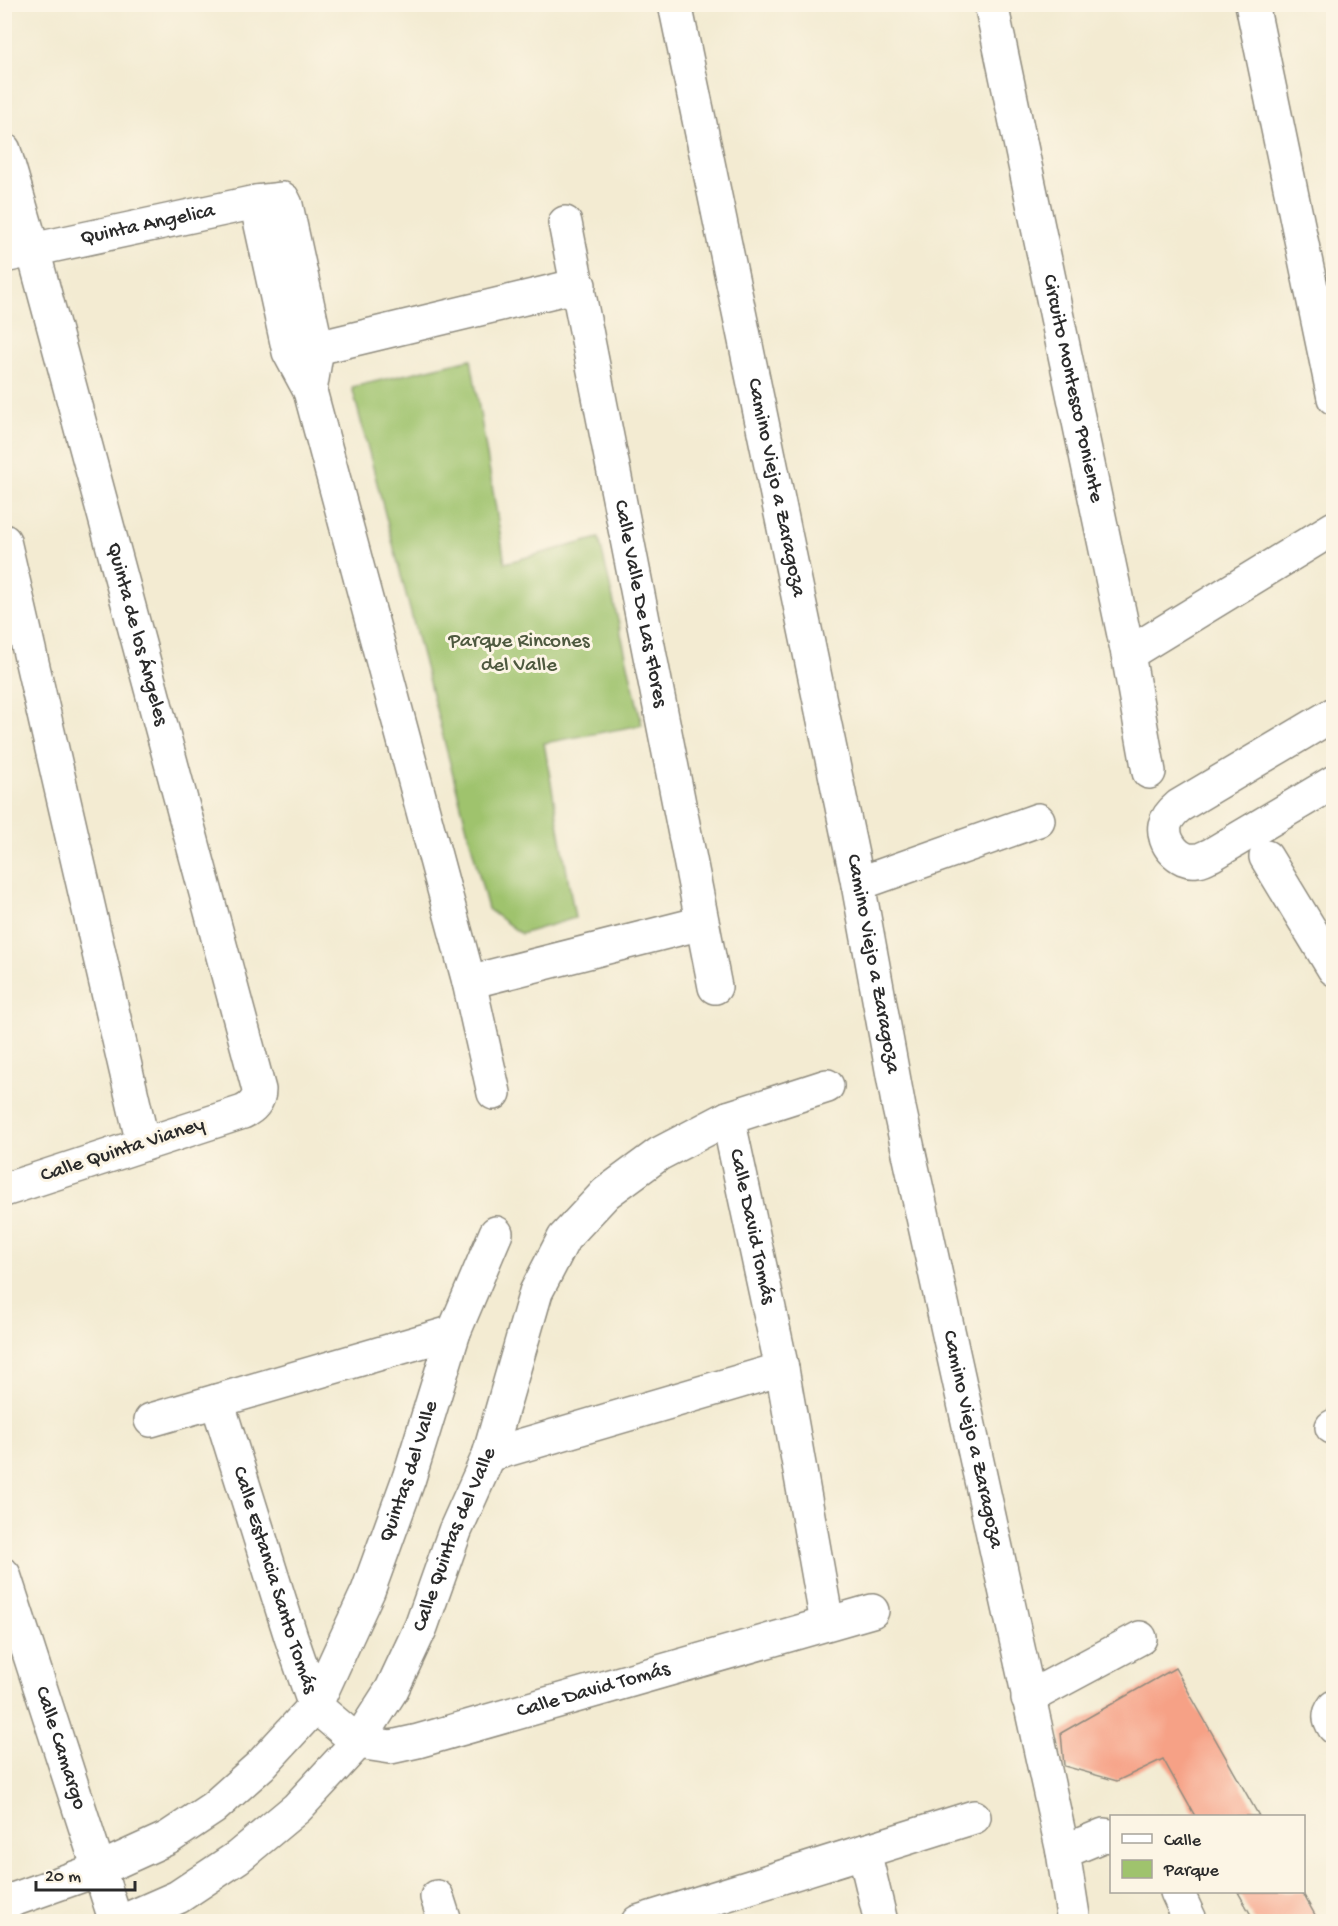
<svg xmlns="http://www.w3.org/2000/svg" width="1338" height="1926" font-family="'Gochi Hand',sans-serif">
<style>
.green{fill:#9fc36d;stroke:#65774c;stroke-width:1.5}
.building{fill:#f6a186}
.lines{fill:none;stroke-linecap:round;stroke-linejoin:round}
.minor-casing{stroke:#8f8b7e;stroke-width:36}
.minor{stroke:#fff;stroke-width:33}
.labels{text-anchor:middle;dominant-baseline:central;stroke-width:6;stroke-linejoin:round;paint-order:stroke}
.street-label{font-size:21px;fill:#2b2b2b;stroke:#fcf5e5}
.park-label{font-size:21px;fill:#4e593f;stroke:#fcf5e5}
</style>
<rect width="100%" height="100%" fill="#fcf5e5"/>
<filter id="ink" filterUnits="userSpaceOnUse"><feTurbulence type="fractalNoise" baseFrequency=".0167" numOctaves="2"/><feDisplacementMap in="SourceGraphic" scale="12" xChannelSelector="R" yChannelSelector="G"/><feConvolveMatrix kernelMatrix="1 2 1 2 8 2 1 2 1" color-interpolation-filters="sRGB"/></filter>
<filter id="wash" filterUnits="userSpaceOnUse"><feTurbulence type="fractalNoise" baseFrequency=".008" numOctaves="4" result="noise"/><feDisplacementMap in="SourceGraphic" scale="24" xChannelSelector="R" yChannelSelector="G"/><feGaussianBlur stdDeviation="1.35" result="paint"/><feColorMatrix in="noise" values="0 0 0 0 0 0 0 0 0 0 0 0 0 0 0 0 0 1.4 0 .05"/><feComposite in="paint" operator="in"/></filter>
<g filter="url(#wash)">
<rect width="100%" height="100%" fill="#f3ebd2"/>
<!-- green -->
<polygon class="green" points="471,359 505,563 599,538 642,725 544,743 575,918 521,934 488,909 352,387"/>
<g id="blocks">
<!-- building -->
<g class="building">
<polygon points="1175,1668 1259,1816 1195,1816 1163,1759 1117,1781 1064,1766 1061,1733"/>
<polygon points="1238,1892 1302,1892 1319,1922 1255,1922"/>
</g>
</g>
</g>
<g filter="url(#ink)">
<use href="#blocks" fill-opacity="0" stroke="#8f8b7e" stroke-width="1.5"/>
<g class="lines">
<defs>
<g id="minor">
<path id="s1" d="M675,4L858,884L899,1108L1063,1852L1074,1922"/>
<path id="s2" d="M991,4L1128,654L1149,772"/>
<polyline points="1252,4 1334,398"/>
<path id="s3" d="M4,150L33,250L259,1090C259,1101 252,1108 243,1112L4,1190"/>
<polyline points="256,202 289,352 310,391 469,982 494,1093"/>
<path id="s4" d="M565,223L715,987"/>
<path id="s5" d="M4,256L256,202L283,199L286,205L317,348L310,391"/>
<polyline points="294,351 317,348 579,285"/>
<polyline points="4,541 143,1144"/>
<polyline points="1128,654 1334,528"/>
<path d="M1334,714L1179,806C1173,811 1167,817 1165,825C1162,843 1179,863 1197,860C1202,860 1207,856 1211,855L1334,782"/>
<polyline points="1266,857 1334,969"/>
<polyline points="858,884 1038,820"/>
<polyline points="469,982 702,923"/>
<path id="s6" d="M728,1118L782,1369L827,1623"/>
<path id="s7" d="M217,1401L291,1637L315,1706L358,1742L391,1747L418,1741L872,1611"/>
<polyline points="151,1420 454,1332"/>
<polyline points="1332,1427 1334,1426"/>
<polyline points="489,1455 782,1369"/>
<path id="s8" d="M4,1575L116,1922"/>
<polyline points="1028,1698 1140,1638"/>
<path d="M1334,1707C1328,1715 1329,1719 1334,1727"/>
<polyline points="864,1851 881,1922"/>
<polyline points="1063,1852 1104,1835 1112,1836"/>
<polyline points="1177,1892 1191,1922"/>
<polyline points="437,1897 445,1922"/>
<path id="s9" d="M4,1903L100,1869L168,1838L213,1808L260,1766L315,1706L368,1591L409,1478L454,1332L496,1233"/>
<path id="s10" d="M121,1922L178,1897L238,1857L297,1808L358,1742L392,1689L421,1627L455,1531L489,1455L536,1292L564,1238L606,1193L659,1154L728,1118L827,1086"/>
<polyline points="638,1922 974,1817"/>
</g>
</defs>
<!-- minor casing -->
<use href="#minor" class="minor-casing"/>
<!-- minor -->
<use href="#minor" class="minor"/>
</g>
</g>
<g class="labels">
<!-- street labels -->
<g class="street-label">
<text stroke="none"><textPath href="#s5" startOffset="147">Quinta Angelica</textPath></text>
<text stroke="none"><textPath href="#s2" startOffset="393">Circuito Montesco Poniente</textPath></text>
<text stroke="none"><textPath href="#s1" startOffset="494">Camino Viejo a Zaragoza</textPath></text>
<text stroke="none"><textPath href="#s4" startOffset="388">Calle Valle De Las Flores</textPath></text>
<text stroke="none"><textPath href="#s3" startOffset="502">Quinta de los Ángeles</textPath></text>
<text stroke="none"><textPath href="#s1" startOffset="980">Camino Viejo a Zaragoza</textPath></text>
<text transform="translate(123 1151) rotate(-18)">Calle Quinta Vianey</text>
<text stroke="none"><textPath href="#s6" startOffset="111">Calle David Tomás</textPath></text>
<text stroke="none"><textPath href="#s1" startOffset="1466">Camino Viejo a Zaragoza</textPath></text>
<text stroke="none"><textPath href="#s9" startOffset="628">Quintas del Valle</textPath></text>
<text stroke="none"><textPath href="#s10" startOffset="526">Calle Quintas del Valle</textPath></text>
<text stroke="none"><textPath href="#s7" startOffset="188">Calle Estancia Santo Tomás</textPath></text>
<text stroke="none"><textPath href="#s7" startOffset="620">Calle David Tomás</textPath></text>
<text stroke="none"><textPath href="#s8" startOffset="182">Calle Camargo</textPath></text>
</g>
<!-- park labels -->
<g class="park-label">
<text x="519" y="642">Parque Rincones<tspan x="519" dy="24">del Valle</tspan></text>
</g>
</g>
<!-- margin -->
<rect width="1338" height="1926" fill="none" stroke="#fcf5e5" stroke-width="24"/>
<!-- legend -->
<rect x="1110" y="1815" width="195" height="78" fill="#fcf5e5" stroke="#a8a49b" stroke-width="1.5"/>
<rect x="1122" y="1834" width="30" height="9" fill="#ffffff" stroke="#a8a49b" stroke-width="1.5"/>
<text x="1164" y="1845" font-size="18" fill="#2b2b2b">Calle</text>
<rect x="1122" y="1860" width="30" height="18" fill="#9fc36d" stroke="#a8a49b" stroke-width="1.5"/>
<text x="1164" y="1875" font-size="18" fill="#2b2b2b">Parque</text>
<!-- scale -->
<path d="M36 1881v9h99v-9" fill="none" stroke="#2b2b2b" stroke-width="3"/>
<text x="45" y="1881" font-size="18" fill="#2b2b2b" stroke="#fcf5e5" stroke-width="4.5" paint-order="stroke">20 m</text>
</svg>
